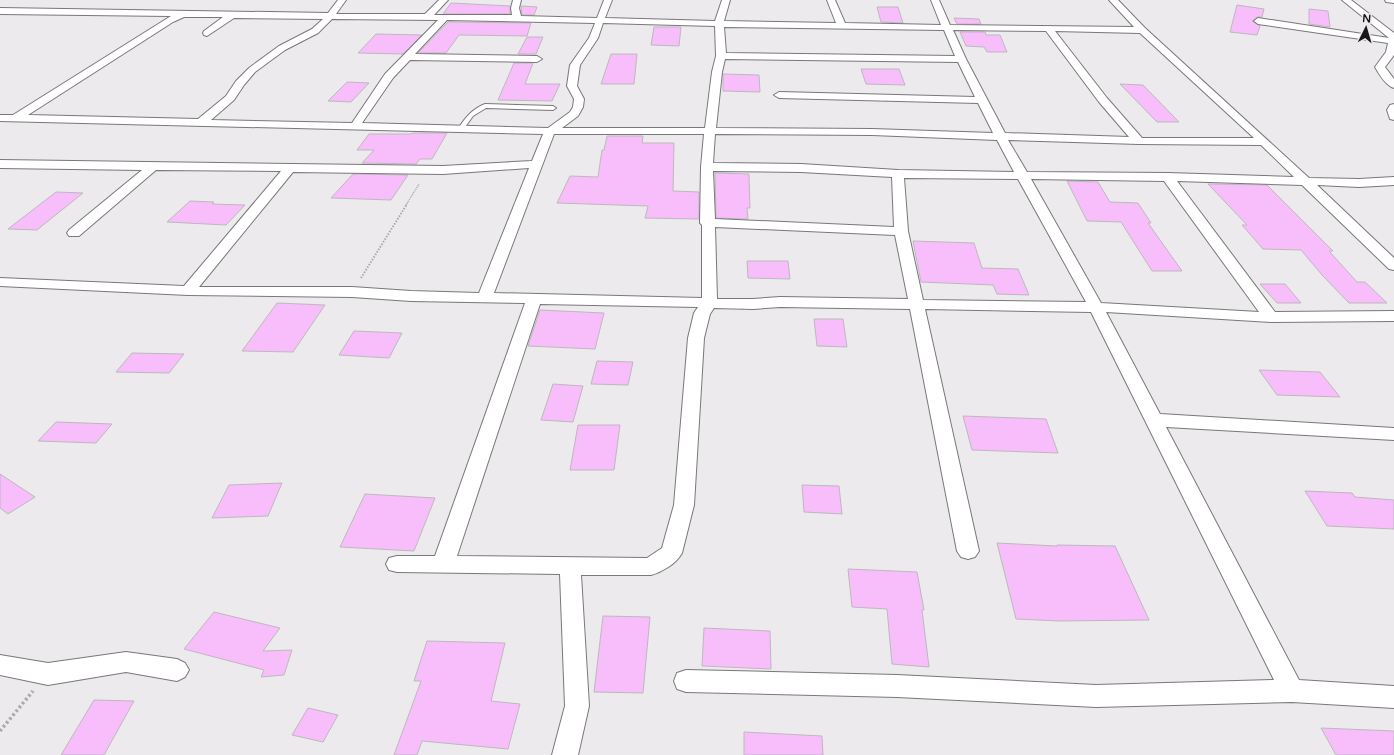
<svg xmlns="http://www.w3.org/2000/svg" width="1394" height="755" font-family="'Varela Round',sans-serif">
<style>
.building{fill:#f7befb;stroke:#bcb9bc}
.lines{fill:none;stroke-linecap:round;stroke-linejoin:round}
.lane-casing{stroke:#79777a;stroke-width:2}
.street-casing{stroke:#79777a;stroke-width:2}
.path-far2{stroke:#aba9ab;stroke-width:1.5;stroke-dasharray:1 1;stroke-linecap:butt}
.path-far1{stroke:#aba9ab;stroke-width:2;stroke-dasharray:1.5 1.5;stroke-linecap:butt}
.path{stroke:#aba9ab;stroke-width:3.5;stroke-dasharray:2.5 2.5;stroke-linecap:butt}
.lane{fill:#fff;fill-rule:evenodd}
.street{fill:#fff;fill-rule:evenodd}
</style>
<rect width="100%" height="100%" fill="#edeaed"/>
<!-- building -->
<g class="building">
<polygon points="451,3 510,6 510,14 443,14"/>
<polygon points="1237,5 1264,9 1262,17 1257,17 1252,21 1260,26 1257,35 1230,32"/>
<polygon points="521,6 537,7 534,15 522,15"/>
<polygon points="877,7 898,7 903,23 881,22"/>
<polygon points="1309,9 1328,11 1330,27 1309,24"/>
<polygon points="954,18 979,19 981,24 957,24"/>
<polygon points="448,22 531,23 527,36 459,35 446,53 418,53"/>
<polygon points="654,27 681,27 679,46 651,45"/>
<polygon points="960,32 985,32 986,35 1000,35 1007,52 987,52 984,47 966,46"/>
<polygon points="376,34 422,35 403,54 358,53"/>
<polygon points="527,37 543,37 536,54 518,54"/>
<polygon points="611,54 637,54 634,84 601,84"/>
<polygon points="514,63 533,63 525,84 560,84 552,101 498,100"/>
<polygon points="861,69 899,69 905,85 866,84"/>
<polygon points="723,74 759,75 760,92 723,91"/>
<polygon points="347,82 369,83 351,102 328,101"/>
<polygon points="1120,84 1143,85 1179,122 1157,122"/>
<polygon points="412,133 447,133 432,159 420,159 416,164 362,163 374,150 357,150 369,134 411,134"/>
<polygon points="607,136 643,136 642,143 674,143 673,191 699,192 699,219 645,218 648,206 557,203 570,176 598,177 602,150 604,150"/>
<polygon points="715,173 749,174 750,208 747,208 748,219 716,218"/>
<polygon points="353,174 408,175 391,200 331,198"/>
<polygon points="1067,181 1098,182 1110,202 1138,203 1151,223 1148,223 1182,271 1152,271 1121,222 1087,221"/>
<polygon points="1208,184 1267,185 1333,251 1329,251 1357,282 1365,282 1387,303 1349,303 1322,275 1301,250 1263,249 1242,225 1247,225"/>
<polygon points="56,192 83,193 37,230 8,229"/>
<polygon points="190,201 214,202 212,204 245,205 226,225 167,222"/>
<polygon points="913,241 974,243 982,268 1018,269 1029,295 997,294 993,285 921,282"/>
<polygon points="747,261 788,261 790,279 748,278"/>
<polygon points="1260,284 1285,284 1301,303 1277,303"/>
<polygon points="277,303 325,305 293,352 242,351"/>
<polygon points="540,310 604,313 595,349 528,346"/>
<polygon points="814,319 843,319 847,347 817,346"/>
<polygon points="354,331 402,333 389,358 339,355"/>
<polygon points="132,353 184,354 169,373 116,372"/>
<polygon points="597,361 633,362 628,385 591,384"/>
<polygon points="1259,370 1320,372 1340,397 1277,395"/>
<polygon points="553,384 583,386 573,422 541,420"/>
<polygon points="963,416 1046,419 1058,453 972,450"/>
<polygon points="56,422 112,424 96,443 38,441"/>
<polygon points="578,425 620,425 614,470 570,470"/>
<polygon points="0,474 35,497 8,514 0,508"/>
<polygon points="282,483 268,516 212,518 229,485"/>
<polygon points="802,485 839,486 842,514 804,512"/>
<polygon points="1305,491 1352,493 1355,497 1394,500 1394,529 1327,526"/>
<polygon points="365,494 435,498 414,551 340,547"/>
<polygon points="997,543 1057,546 1057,545 1115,546 1149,620 1059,621 1016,619"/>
<polygon points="848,569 917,572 924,610 922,610 929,667 892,664 887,609 852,607"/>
<polygon points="214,612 280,628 263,651 292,650 284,675 261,677 264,670 184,649"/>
<polygon points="603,616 650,617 643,693 594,692"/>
<polygon points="704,628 770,631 771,669 702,666"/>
<polygon points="427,641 505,643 491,701 520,704 508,749 422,741 417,755 394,755 421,681 414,681"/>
<polygon points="94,700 134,701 104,755 61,755"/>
<polygon points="308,708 338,715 323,742 292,735"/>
<polygon points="1321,728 1394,731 1394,755 1336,755"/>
<polygon points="744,732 822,736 823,755 744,755"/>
</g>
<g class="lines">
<defs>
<path id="lane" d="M485,104L553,106L556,108L553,110L486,108L473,116L463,130H459L458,129C465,118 472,109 485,104Z"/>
<g id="street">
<path d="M338,0H346L336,14H425L439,0H448L434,15H512L511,8L513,0H521L519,8L521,16L597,18L604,0H612L605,18L715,21L722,0H730L724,21L836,23L827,0H835L845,23L941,25L931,0H939L950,25L1134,27L1109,0H1118L1145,28L1309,178L1359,179L1394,177V185L1359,187L1317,185L1394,258V270L1389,269L1302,185L1177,181L1275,312L1394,311V321L1271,322L1106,312L1160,414L1394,428V440L1166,427L1299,680L1394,686V708L1292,702L1096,707L897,697L686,692L677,689L674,681L677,673L686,670L897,675L1096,685L1274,680L1091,312L925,309L979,551L975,557L968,559L961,557L957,551L910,309L780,307L753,309L714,308L710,314L704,338L694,505L682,553C676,564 662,572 651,575H581L589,706L578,755H552L565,706L560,574L397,572L389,570L386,564L389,558L397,556H435L525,303L411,301L352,297L188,295L0,286V278L184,286L281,171L156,170L79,236H69L67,233L69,230L142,170L0,168V160L443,166L532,161L543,134L0,121V115H13L171,16L0,14V8L328,13ZM184,17H223L204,31L203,33L204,35L207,36L234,18L323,19L312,29L279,46L249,68L236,81L226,96L198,119L28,115L173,22ZM332,19L438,20L385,74L352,123L211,120L234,100L244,85L255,72L285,50L318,33ZM447,20L595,23L589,38L570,65L567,86L574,99L573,107L570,112L548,128L362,123L393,78L410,60L537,62L542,59L537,56L415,54ZM603,23L715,26L716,56L712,72L705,128H562L578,116L583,107L584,99L577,86L580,65L598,38ZM724,27L944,30L955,56L726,53ZM953,30L1046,31L1099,102L1129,137L1005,133L966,59ZM1055,31L1140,33L1254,138H1142L1107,98ZM725,59L958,62L975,97L779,92L774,95L779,98L978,103L993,133L872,129L716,128L722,72ZM554,134H704L701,167L700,223L702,225V298L494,293ZM715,134L872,135L997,140L1014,172L898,170L801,164L713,163ZM1008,140L1139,144L1261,145L1294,177L1168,173L1027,172ZM529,168L479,293L411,291L352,287H199L293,172L443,174ZM713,171L801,172L892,177L894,227L715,219ZM904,178L1018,179L1086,302L923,300L908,231ZM1031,179L1164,181L1259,312L1101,303ZM715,227L895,235L908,299L780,297L753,299H717ZM540,304L698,307L694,313L688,338L674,505L662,548L647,558L457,556Z"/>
<path d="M1342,0H1351L1394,33V55L1385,67L1394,79V88C1386,86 1379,74 1375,67L1386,52L1388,43L1258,24L1254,21L1258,18L1389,38Z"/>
<polygon points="1385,0 1394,0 1394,3 1386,2"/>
<polygon points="1394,104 1394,120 1390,119 1387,110 1390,105"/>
<polygon points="126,652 177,659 185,663 189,670 185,677 177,681 126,672 48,685 0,675 0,655 48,663"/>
</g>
</defs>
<!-- lane casing -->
<use href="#lane" class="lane-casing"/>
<!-- street casing -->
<use href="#street" class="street-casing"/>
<!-- path-far2 -->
<polyline class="path-far2" points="406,205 419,184"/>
<!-- path-far1 -->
<polyline class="path-far1" points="361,278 407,204"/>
<!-- path -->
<polyline class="path" points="0,731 33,691"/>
<!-- lane -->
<use href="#lane" class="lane"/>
<!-- street -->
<use href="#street" class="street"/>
</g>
<!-- north arrow -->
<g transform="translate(1366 28) rotate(5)" stroke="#edeaed" stroke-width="3" paint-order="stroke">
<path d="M0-3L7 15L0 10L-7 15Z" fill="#191819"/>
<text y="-6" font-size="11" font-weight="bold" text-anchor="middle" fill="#191819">N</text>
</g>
</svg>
